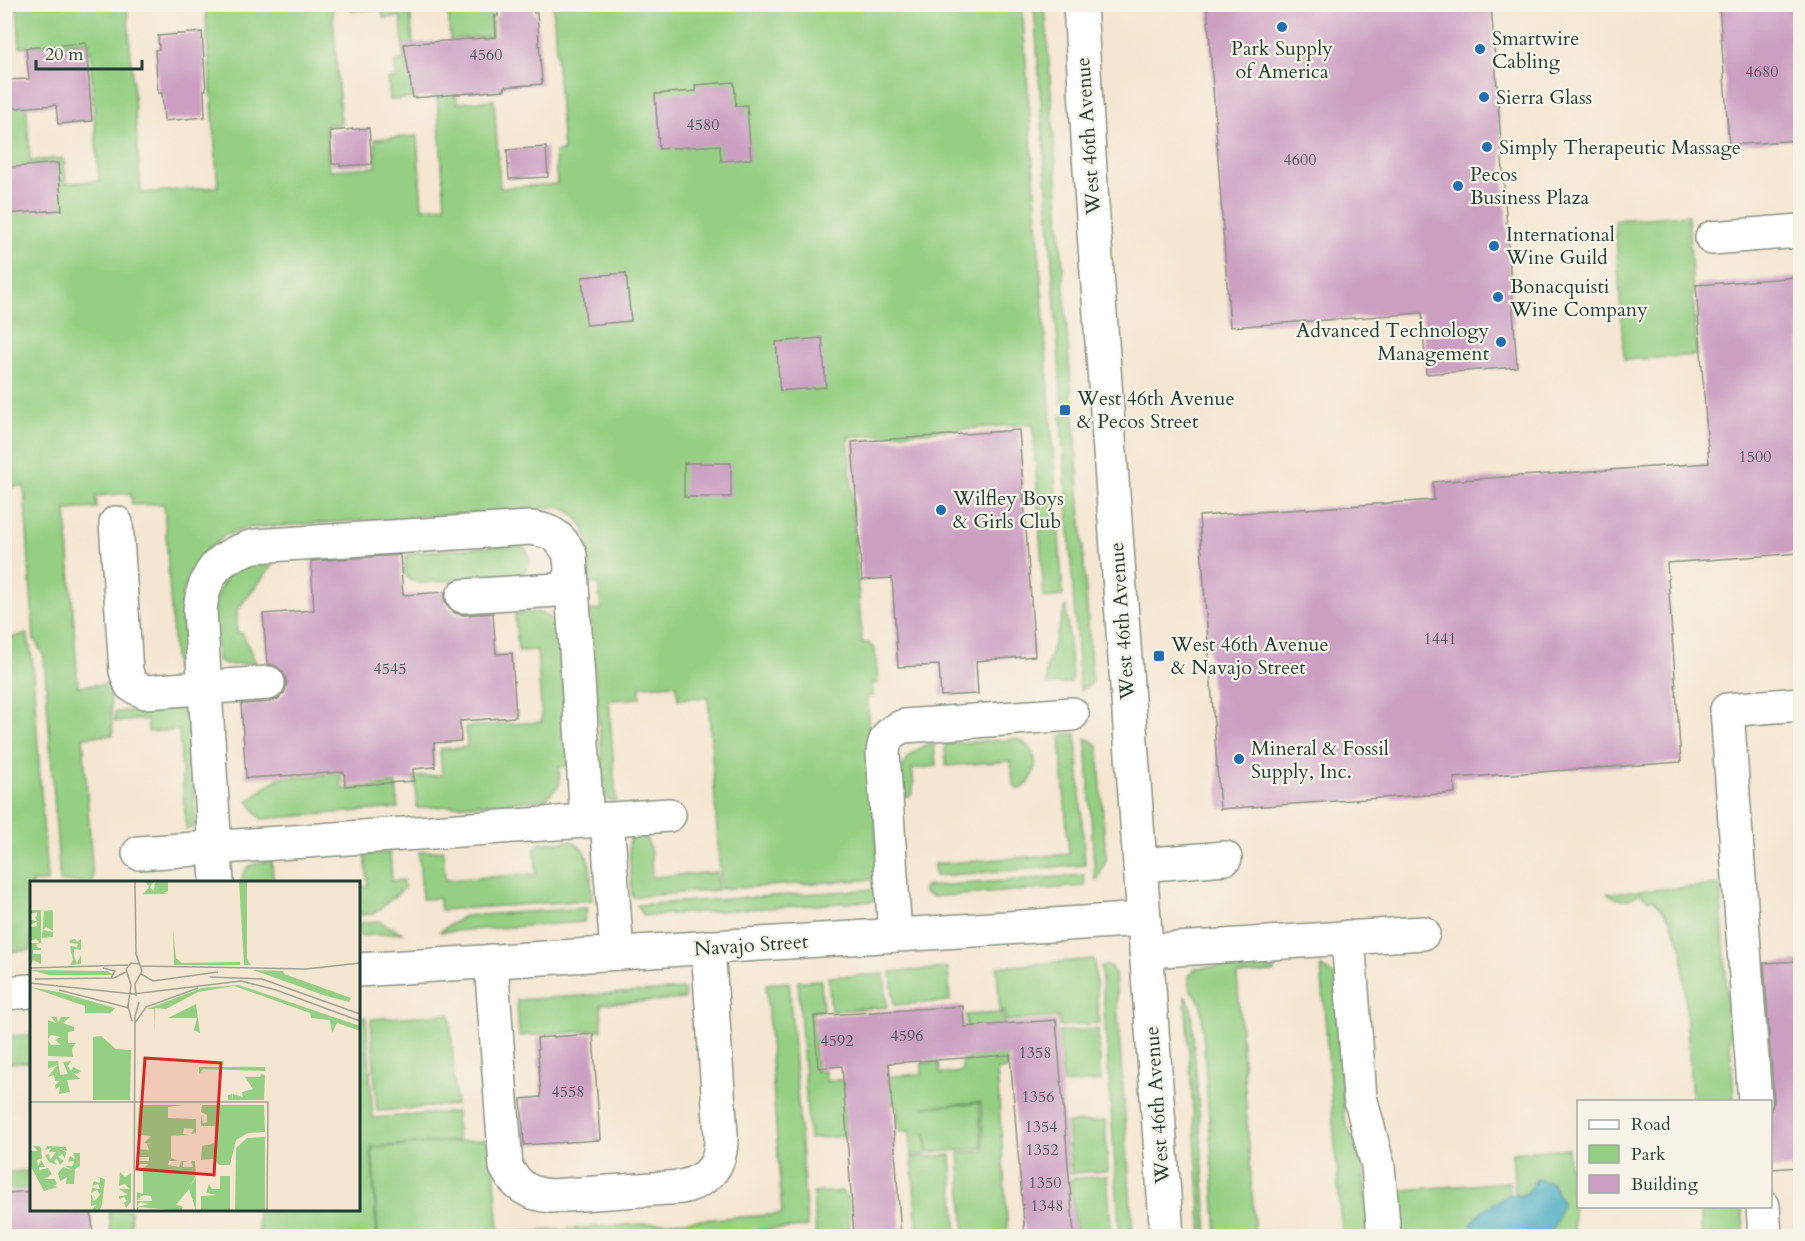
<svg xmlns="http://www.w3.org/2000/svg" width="1805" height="1241" font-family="Cardo,serif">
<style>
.green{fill:#95cf83;stroke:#5a865c;stroke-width:1.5}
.water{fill:#41a9c1;stroke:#30737a;stroke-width:1.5}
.building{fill:#cb9ec2}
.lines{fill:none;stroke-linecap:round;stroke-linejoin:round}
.minor-casing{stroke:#8a9282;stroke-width:36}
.minor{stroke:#fff;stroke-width:33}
.poi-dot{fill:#1f6fb2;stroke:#f7f3e8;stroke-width:2}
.labels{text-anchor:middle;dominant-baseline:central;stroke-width:4.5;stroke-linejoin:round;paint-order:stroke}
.number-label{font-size:16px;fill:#4a5558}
.poi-label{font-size:20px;fill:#1f3d34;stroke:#f7f3e8;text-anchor:start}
.street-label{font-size:20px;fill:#1f3d34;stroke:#f7f3e8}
.inset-road{fill:none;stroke:#9fa292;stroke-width:1.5}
.view{fill:#d62828;fill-opacity:0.15;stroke:#d62828;stroke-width:3}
.inset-edge{fill:none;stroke:#1f3d34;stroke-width:3}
</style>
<rect width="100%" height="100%" fill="#f7f3e8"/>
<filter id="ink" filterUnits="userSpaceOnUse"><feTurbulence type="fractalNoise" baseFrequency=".0167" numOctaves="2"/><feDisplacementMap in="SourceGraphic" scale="12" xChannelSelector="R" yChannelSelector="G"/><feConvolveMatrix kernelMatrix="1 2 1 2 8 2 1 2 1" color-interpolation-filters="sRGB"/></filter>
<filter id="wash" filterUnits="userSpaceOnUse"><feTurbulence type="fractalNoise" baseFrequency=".008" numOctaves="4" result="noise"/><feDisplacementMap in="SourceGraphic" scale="24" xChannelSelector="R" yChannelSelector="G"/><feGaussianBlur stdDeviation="1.35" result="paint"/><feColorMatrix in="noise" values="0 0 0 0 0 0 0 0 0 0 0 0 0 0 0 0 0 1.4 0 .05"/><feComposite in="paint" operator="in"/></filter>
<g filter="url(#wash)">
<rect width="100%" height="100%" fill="#f5e6d1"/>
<!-- green -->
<g class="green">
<path d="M17,5H127L141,193L218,187L205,5H332L341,124L326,125L329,170L376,167L375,139L417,136L422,208L445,206L436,81L455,79L457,103L494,100L500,188L557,184L555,152L563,151L553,5H1022L1063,596L1044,598L1033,424L848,437L862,643H868L875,649L878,683L872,684L873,696L867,697L879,879L721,889L708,697L678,699L676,684L640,686V698L609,700L616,801H610L605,797L590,610L601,609L599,584H591C588,553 595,519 559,507L248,528L226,535L200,557L182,593L186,665L182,670L175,671L164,504L132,505L131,493L96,496L97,508L66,510L78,686L109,684L113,735L83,737L93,882H60L44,656L34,639L24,486L5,487V101L26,99L30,161L64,158L66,183L99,181L89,42L20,47Z"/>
<polygon points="351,5 410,5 417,98 390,100 388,79 396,78 395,61 404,60 401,17 383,18 382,9 351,11"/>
<polygon points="448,5 491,5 493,36 450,39"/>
<polygon points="1034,5 1045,5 1072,404 1062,404"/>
<polygon points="1688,215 1697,355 1624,360 1615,220"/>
<polygon points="1074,415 1092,683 1080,690 1061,416"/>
<path d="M515,545L525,548C532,558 531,569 520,575L420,583L410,580L404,572L406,557L415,552Z"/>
<path d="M271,559L272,566L237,610V633H242L256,663L226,665L218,660C216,626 205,587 240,567C248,562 262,561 271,559Z"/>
<polygon points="1066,605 1072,679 1070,683 1047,685 1046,669"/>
<polygon points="537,612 546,615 558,625 569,766 559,767 560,784 545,800 417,808 415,777 442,775 440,749 467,747 466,727 542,722 537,650 518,651 515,614"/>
<polygon points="5,633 5,639 27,634 32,658 47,882 32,882 31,950 5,952"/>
<polygon points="183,707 189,714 196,823 192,828 186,829 179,730 148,732 147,719 115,722 115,712"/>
<polygon points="1064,734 1076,734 1085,865 935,876 934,864 1069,854 1060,737"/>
<polygon points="1086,738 1098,745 1106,860 1098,879 1095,879"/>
<path d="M1016,739C1039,746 1042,776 1021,789H1017L1013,783L1011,761L946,766L945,744Z"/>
<path d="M928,744L934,745L936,766L912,769C913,778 916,790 909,797H902C892,774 907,753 928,744Z"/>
<polygon points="340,766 342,789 396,784 398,808 261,819 248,801 278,778 324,775 324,767"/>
<path d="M641,834C654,842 650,863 652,877L717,872L718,890L632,897L629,843L632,837Z"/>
<path d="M572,841C595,854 590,876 592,900L441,910L439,898L422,899L419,852L443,850L445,880L536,874L535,847L541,843Z"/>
<polygon points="390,853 392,881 403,880 404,888 374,914 359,915 359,887 368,886 365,854"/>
<path d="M272,861L273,882H241C244,864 255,862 272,861Z"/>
<polygon points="1084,875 1085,886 933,897 924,893 924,887"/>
<path d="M1720,885L1734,1101H1692L1682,948L1669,918L1653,899L1648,900L1640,893C1627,902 1620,902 1607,893Z"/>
<polygon points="878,889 873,901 644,916 637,905"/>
<polygon points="587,908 584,922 439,932 464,916"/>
<polygon points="378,921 402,933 359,936 359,923"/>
<polygon points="1094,959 1099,1023 1059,1026 1058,1017 1006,1021 1005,1011 1000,1011 997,967"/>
<polygon points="1273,963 1274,972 1237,975 1255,1236 1217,1236 1201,1003 1190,989 1189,976 1195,968"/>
<polygon points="1101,966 1110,966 1115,974 1133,1236 1120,1236"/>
<polygon points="1321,966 1335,976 1344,1117 1363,1164 1369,1236 1342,1236"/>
<polygon points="948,968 950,1001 894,1005 891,972"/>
<polygon points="884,974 887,1007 831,1011 828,977"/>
<polygon points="821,980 823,1011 812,1012 816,1071 825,1071 826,1081 922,1074 922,1063 939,1062 940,1074 962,1072 962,1060 969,1060 966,1015 1003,1013 1008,1069 997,1070 1008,1236 965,1236 959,1153 984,1151 981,1102 923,1107 979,1103 982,1148 928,1153 925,1131 927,1154 911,1156 910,1131 899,1132 897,1103 843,1106 845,1136 809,1139 798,981"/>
<polygon points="789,982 807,1227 673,1236 519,1236 518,1233 782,1214 766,984"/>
<polygon points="684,989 685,999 601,1004 602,1030 519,1036 517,1000"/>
<polygon points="1185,996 1191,1006 1208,1236 1202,1236"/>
<polygon points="450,1014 456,1105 377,1111 371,1019"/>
<polygon points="359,1017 366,1017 373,1118 456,1112 458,1141 371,1147 377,1236 259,1236 257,1210 358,1210"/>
<polygon points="1098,1029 1101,1081 1063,1084 1059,1032"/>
<polygon points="31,1035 31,1062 5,1063 5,1036"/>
<polygon points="1105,1121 1108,1171 1071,1173 1067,1123"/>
<polygon points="492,1139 499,1233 513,1232 514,1236 378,1236 372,1148"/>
<path d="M1568,1148L1575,1236H1550C1558,1220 1562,1199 1552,1183L1534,1181L1531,1190L1526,1194L1515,1195L1512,1153Z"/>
<polygon points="951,1155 957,1236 918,1236 912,1158"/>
<polygon points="31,1171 31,1188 5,1190 5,1172"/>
<polygon points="1107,1176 1111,1228 1075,1231 1071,1179"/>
<polygon points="1509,1182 1510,1194 1477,1215 1475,1231 1485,1236 1396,1236 1391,1191"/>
<polygon points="841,1191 848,1197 850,1235 849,1236 816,1236 813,1193"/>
<polygon points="1700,1207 1742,1207 1744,1236 1702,1236"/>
<polygon points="109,1210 130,1210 132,1236 111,1236"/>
</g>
<!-- water -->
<polygon class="water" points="1537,1179 1552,1183 1562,1202 1556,1223 1550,1236 1485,1236 1472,1228 1471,1225 1481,1211 1510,1194 1520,1196 1526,1194"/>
<g id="blocks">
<!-- building -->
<g class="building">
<polygon points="498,4 533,4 534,13 537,13 542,84 504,87 505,90 413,98 404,44 496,37 495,16 498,16"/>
<polygon points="1207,4 1491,4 1517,367 1426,374 1422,313 1230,327"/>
<polygon points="1719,4 1800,4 1800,140 1729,145"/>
<polygon points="202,32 206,90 204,90 205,117 164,121 162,93 158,93 155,50 159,49 158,36"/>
<polygon points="86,43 92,121 58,124 56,105 4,109 4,80 29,79 26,48"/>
<polygon points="734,82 736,106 747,105 751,159 721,161 720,145 659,149 655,94 696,91 695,85"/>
<polygon points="369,128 372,164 340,166 340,164 332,164 330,131"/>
<polygon points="546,147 548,177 509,179 507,150"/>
<polygon points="58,163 62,210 4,214 4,168"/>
<polygon points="626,273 631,321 586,325 582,277"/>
<polygon points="1800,277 1800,553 1667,563 1681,762 1454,778 1455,793 1220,809 1199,516 1434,500 1433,482 1709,463 1696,285"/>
<polygon points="822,338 826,387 780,391 776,342"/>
<polygon points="1019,430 1035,656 976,661 978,694 941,696 939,665 898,667 892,578 862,580 852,442"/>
<rect x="684" y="463" width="47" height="34"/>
<polygon points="400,555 403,595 445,592 444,598 447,606 455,613 464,615 493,613 496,654 512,653 516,717 460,721 461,741 434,743 435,767 413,769 414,781 345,786 344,772 246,778 241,704 269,702 278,699 285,692 287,682 283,672 276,666 267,664 263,614 314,610 311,561"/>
<polygon points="1800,961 1800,1167 1772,1169 1770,1112 1774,1101 1764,963"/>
<polygon points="963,1006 964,1027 1056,1020 1074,1236 1025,1236 1010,1055 889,1063 901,1236 854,1236 842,1066 818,1068 814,1016"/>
<polygon points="593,1034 600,1140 524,1145 521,1099 541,1097 537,1038"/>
<polygon points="32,1191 32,1209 91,1209 93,1236 4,1236 4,1193"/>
</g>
</g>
</g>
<g filter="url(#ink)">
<use href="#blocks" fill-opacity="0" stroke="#8a9282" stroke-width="1.5"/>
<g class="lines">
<defs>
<g id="minor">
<polyline points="1080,4 1092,204 1167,1236"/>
<polyline points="1712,238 1800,231"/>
<polyline points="116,523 126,671 131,685 145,692 268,683"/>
<polyline points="463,596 572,589"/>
<polyline points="607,819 617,953"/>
<polyline points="139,853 669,815"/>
<polyline points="1140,865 1225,858"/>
<path d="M217,882L200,610C204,573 218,556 255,546L530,528C550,530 561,536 570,555L587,821"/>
<path d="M895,935L883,753C884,738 890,731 904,726L1072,714"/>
<polyline points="1348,937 1360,1097 1378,1166 1384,1236"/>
<polyline points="1146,951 1423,933"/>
<path d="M491,961L506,1167C516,1186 529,1194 551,1196L682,1187C710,1180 722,1165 721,1135L708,947"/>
<polyline points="358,970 1144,919"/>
<polyline points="4,993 32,991"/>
<polyline points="1755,1102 1727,710 1800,704"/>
<polyline points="1763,1206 1765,1236"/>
</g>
</defs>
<!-- minor casing -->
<use href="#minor" class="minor-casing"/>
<!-- minor -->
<use href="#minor" class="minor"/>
</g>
</g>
<!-- markers -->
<g class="poi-dot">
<circle cx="1282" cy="27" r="6"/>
<circle cx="1480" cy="49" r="6"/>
<circle cx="1484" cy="97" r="6"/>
<circle cx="1487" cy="147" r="6"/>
<circle cx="1458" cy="186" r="6"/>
<circle cx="1494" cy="246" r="6"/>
<circle cx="1498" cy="297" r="6"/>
<circle cx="1501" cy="342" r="6"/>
<rect x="1059" y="404" width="12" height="12" rx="3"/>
<circle cx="941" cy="510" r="6"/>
<rect x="1153" y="650" width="12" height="12" rx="3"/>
<circle cx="1239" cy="759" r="6"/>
</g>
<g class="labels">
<!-- number labels -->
<g class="number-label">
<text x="486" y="55">4560</text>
<text x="1762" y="72">4680</text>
<text x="703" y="125">4580</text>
<text x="1300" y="160">4600</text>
<text x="1755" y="457">1500</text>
<text x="1440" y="639">1441</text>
<text x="390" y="669">4545</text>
<text x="907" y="1036">4596</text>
<text x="837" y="1041">4592</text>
<text x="1035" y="1053">1358</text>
<text x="568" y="1092">4558</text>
<text x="1038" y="1097">1356</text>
<text x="1041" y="1127">1354</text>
<text x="1042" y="1150">1352</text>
<text x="1045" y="1183">1350</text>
<text x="1047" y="1206">1348</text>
</g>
<!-- poi labels -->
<g class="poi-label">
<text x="1492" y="38">Smartwire<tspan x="1492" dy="23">Cabling</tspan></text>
<text x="1282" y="48" text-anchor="middle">Park Supply<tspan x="1282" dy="23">of America</tspan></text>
<text x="1496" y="97">Sierra Glass</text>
<text x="1499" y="147">Simply Therapeutic Massage</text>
<text x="1470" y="174">Pecos<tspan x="1470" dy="23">Business Plaza</tspan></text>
<text x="1506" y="234">International<tspan x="1506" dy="23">Wine Guild</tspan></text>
<text x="1510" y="286">Bonacquisti<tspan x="1510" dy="23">Wine Company</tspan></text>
<text x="1489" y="330" text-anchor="end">Advanced Technology<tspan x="1489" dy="23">Management</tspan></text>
<text x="1077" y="398">West 46th Avenue<tspan x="1077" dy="23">&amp; Pecos Street</tspan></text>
<text x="953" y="498">Wilfley Boys<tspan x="953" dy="23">&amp; Girls Club</tspan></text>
<text x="1171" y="644">West 46th Avenue<tspan x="1171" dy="23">&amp; Navajo Street</tspan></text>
<text x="1251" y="748">Mineral &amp; Fossil<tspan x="1251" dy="23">Supply, Inc.</tspan></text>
</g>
<!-- street labels -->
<g class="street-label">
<text transform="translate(1088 136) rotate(-94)">West 46th Avenue</text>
<text transform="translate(1122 621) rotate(-94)">West 46th Avenue</text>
<text transform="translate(751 945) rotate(-4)">Navajo Street</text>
<text transform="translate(1157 1105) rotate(-94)">West 46th Avenue</text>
</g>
</g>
<!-- overview -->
<g transform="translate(30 881)">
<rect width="330" height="330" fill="#f5e6d1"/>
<path d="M115,0H124L120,6L124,10L125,0L138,1V10L133,12L138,13H113L119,6ZM209,0H217V78L221,84H214ZM1,29H11V62L6,63L8,67H11V69H3V73H11V83L3,79L0,84V62H10L6,58L0,60V46L7,45V41L0,44V39L7,40L5,36L0,38L7,35V31L0,33ZM14,30L22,29L23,31V50L16,46L13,49L23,51V56L12,57ZM143,49L146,77L152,82L210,81V84H144ZM45,58L47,61L51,58V69L44,68V75L47,82L51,74V83L40,84L43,79L40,65L47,66L48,63L40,62V59ZM0,89L77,90L84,94H19ZM223,89L253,90L254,93L321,117L319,121L296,115ZM209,104L330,145V150L307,142L302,152L300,139L281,137L280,132L204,105L168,111L136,128L125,127L124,151V128H117L172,107ZM0,106L29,111L85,127L81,132H55V125ZM166,123L170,152L164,149L167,137H138ZM21,136H27L28,142L31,136H40L33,142L44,146V150L38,151V162H46L42,168L43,176L18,175V159L21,164H31L25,159L31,156L21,154L18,158V139L26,142ZM71,155L86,168L101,169L100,219H63V156ZM18,180H28L30,194L38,193L33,181L41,180L38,185L41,190L43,186L51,190L47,193L42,191L50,198L37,199L40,211L29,213L30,205L26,208L25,204L30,200H25L24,194L18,196L27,184L18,188ZM169,186H235V190L173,188L169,193ZM231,193L235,194L234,219H198V214L202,213V219L203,213L213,216L212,211L223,208L215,196H230ZM109,224H154L138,226V237L166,238V252L161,253L164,248L154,247L153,253L159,254L141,255V277L149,280H139L138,284L149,286L151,280H159L153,281V286H163L161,280H165L166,294L159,308L166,296V330L159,308L146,324L152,325V330L109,326L107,330V326L119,323L110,321L107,325V320H122L121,315L113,314L108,318H114L107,319V311L113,313V287L119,283H110L107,287V280H119V276H107V268L119,269L117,263H122L114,262L121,255L107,254ZM172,224H234L235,251L218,252L206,259L200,284H189L184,278L171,279L172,265L185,262V245H171V234L173,242L177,241V234L171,231ZM235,256V329L205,330L206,267L217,257ZM3,265H9L11,267L12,278L7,279L8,285L11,279L15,286H9V289L18,287L22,293L15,298H25L27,303L23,305L28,306L14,310L1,286V270H8ZM17,265L36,266L37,270L30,268L36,271L35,278L32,273L28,276L34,280L30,284L27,278L24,280L27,284L19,281L15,274L19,273L20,279L26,271H19L21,267L15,269ZM43,272H50V285L45,288L44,303H36L37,296L30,300L28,292L33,286L42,289L35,285H43L44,280L38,281L40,275L45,278ZM90,291L95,296L101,292V321L96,327L94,322L89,324L97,320L94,316L89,318V315L98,314L89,308H99L95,303L89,305ZM65,295L75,298L72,324L69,330H61L66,324L61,325V313L64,320L70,314L67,309L61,312L62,307L70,308L68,303L62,305L64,300L70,302V297ZM190,295H200V330H171V315L187,314L176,312L179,303L182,308H190Z" fill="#95cf83"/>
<path class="inset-road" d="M105,0L106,73L112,90L105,103L106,115M110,85L276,88L330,82M0,87L98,84M73,87L85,90L81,97M111,93L123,100L188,91M180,96L232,98L330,133M5,98L84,97L96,91M0,102L103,113L211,100L246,109L330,140M29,109L99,127M102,140L98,125L101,104L96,88L101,82L109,83M105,142L116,126L168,107M0,221H238L237,330M104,330L105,135L109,121"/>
<path class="view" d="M115,177L191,182L184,294L107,288Z"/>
<rect width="330" height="330" class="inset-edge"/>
</g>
<!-- margin -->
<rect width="1805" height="1241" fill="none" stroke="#f7f3e8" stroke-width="24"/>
<!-- legend -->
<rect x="1577" y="1100" width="195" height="108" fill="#f7f3e8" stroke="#a1aaa0" stroke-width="1.5"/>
<rect x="1589" y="1120" width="30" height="9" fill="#ffffff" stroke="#a1aaa0" stroke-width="1.5"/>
<text x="1631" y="1130" font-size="18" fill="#1f3d34">Road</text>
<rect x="1589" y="1145" width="30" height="18" fill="#95cf83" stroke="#a1aaa0" stroke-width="1.5"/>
<text x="1631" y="1160" font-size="18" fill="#1f3d34">Park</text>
<rect x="1589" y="1175" width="30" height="18" fill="#cb9ec2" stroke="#a1aaa0" stroke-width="1.5"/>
<text x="1631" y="1190" font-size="18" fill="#1f3d34">Building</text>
<!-- scale -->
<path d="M36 60v9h106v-9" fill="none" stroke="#1f3d34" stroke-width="3"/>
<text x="45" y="60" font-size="18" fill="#1f3d34" stroke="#f7f3e8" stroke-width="4.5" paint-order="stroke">20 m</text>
</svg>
